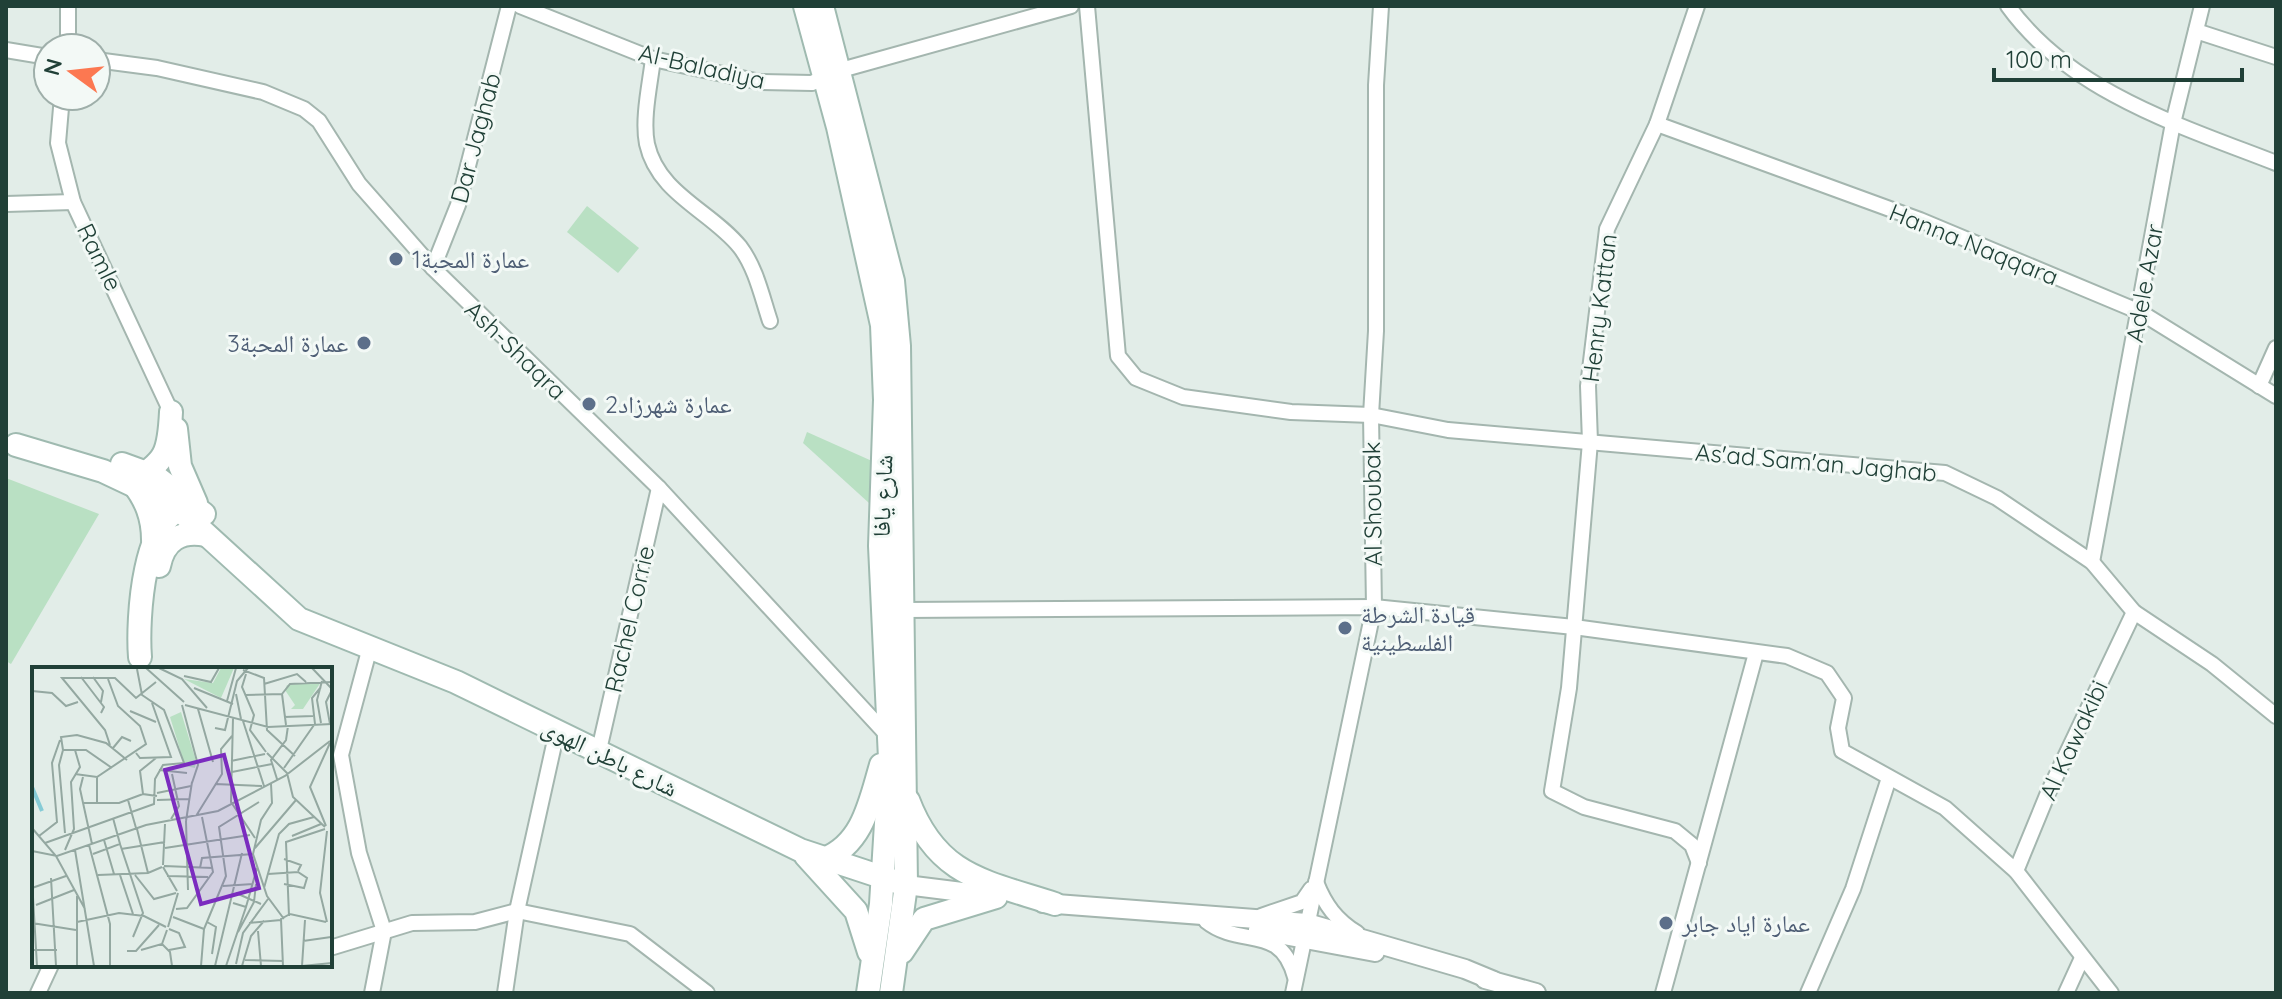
<svg xmlns="http://www.w3.org/2000/svg" width="2282" height="999" font-family="Quicksand,'Noto Naskh Arabic',sans-serif">
<style>
.green{fill:#b9e0c3}
.lines{fill:none;stroke-linecap:round;stroke-linejoin:round}
.minor-casing{stroke:#a4b6af;stroke-width:18}
.tertiary-casing{stroke:#a4b6af;stroke-width:22}
.secondary-casing{stroke:#9fbab0;stroke-width:26}
.minor{stroke:#fff;stroke-width:14}
.tertiary{stroke:#fff;stroke-width:18}
.secondary{stroke:#fff;stroke-width:22}
.service-dot{fill:#5c6f8a;stroke:#f3f9f6;stroke-width:3}
.labels{text-anchor:middle;dominant-baseline:central;stroke-width:6;stroke-linejoin:round;paint-order:stroke}
.street-label{font-size:24px;fill:#204037;stroke:#f3f9f6}
.service-label{font-size:24px;fill:#4e5e75;stroke:#f3f9f6;text-anchor:start}
.inset-river{fill:none;stroke:#86cbd6;stroke-width:4}
.inset-road{fill:none;stroke:#94a8a1;stroke-width:2}
.view{fill:#7b2cbf;fill-opacity:0.15;stroke:#7b2cbf;stroke-width:4}
.inset-edge{fill:none;stroke:#204037;stroke-width:4}
</style>
<rect width="100%" height="100%" fill="#e2ede8"/>
<!-- green -->
<g class="green">
<polygon points="587,206 639,248 618,273 567,232"/>
<polygon points="807,432 872,461 869,503 803,443"/>
<polygon points="6,478 99,514 11,664 6,661"/>
</g>
<g class="lines">
<defs>
<g id="minor">
<polyline points="68,6 68,48"/>
<polyline points="520,6 653,59 760,82 812,83 841,70 1071,6"/>
<polyline points="1087,6 1118,356 1136,378 1183,397 1291,412 1371,415 1448,430 1945,473 1997,498 2092,562 2134,612 2212,664 2276,716"/>
<polyline points="1697,6 1657,124 1607,229 1588,386 1590,442 1569,688 1552,791 1584,807 1675,831 1692,845 1699,863"/>
<path d="M2008,6C2070,92 2181,126 2276,163"/>
<polyline points="2196,31 2276,57"/>
<polyline points="6,50 48,57"/>
<path d="M653,59C650,84 642,119 647,144C658,194 711,211 740,247C756,268 762,297 770,321"/>
<polyline points="96,60 157,68 263,92 304,109 319,121 359,184 433,268 659,488 889,737"/>
<polyline points="62,96 58,143 73,202 171,412"/>
<polyline points="1657,124 1920,220 2140,312 2276,396"/>
<polyline points="6,204 73,202"/>
<polyline points="433,268 458,205 509,6"/>
<polyline points="2259,386 2276,348"/>
<polyline points="2092,562 2173,123 2202,6"/>
<polyline points="903,610 1374,607 1574,627 1787,656 1827,673 1844,698 1838,728 1842,751 1945,808 2016,871 2111,993"/>
<polyline points="370,647 341,755 359,853 384,931 372,993"/>
<polyline points="599,750 659,488"/>
<polyline points="2016,871 2048,793 2134,612"/>
<path d="M1316,882C1325,905 1336,920 1357,933"/>
<polyline points="1261,916 1302,902 1311,889"/>
<path d="M1206,921C1241,949 1280,922 1295,977"/>
<polyline points="330,948 412,923 475,922 517,911 630,934 707,993"/>
<polyline points="38,993 51,965"/>
<polyline points="505,993 517,911 557,731"/>
<polyline points="1293,993 1374,607 1371,415 1376,331 1376,85 1381,6"/>
<polyline points="1663,993 1756,653"/>
<polyline points="1808,993 1853,889 1889,778"/>
<polyline points="2066,993 2082,958"/>
</g>
<g id="tertiary">
<polyline points="906,885 994,896"/>
<polyline points="1043,903 1307,923 1465,969 1494,981"/>
<polyline points="1258,930 1375,952"/>
<polyline points="1485,979 1536,993"/>
</g>
<g id="secondary">
<polyline points="805,6 838,127 882,325 885,400 880,546 890,759 881,904 868,993"/>
<polyline points="822,6 893,281 899,346 906,885 891,993"/>
<polyline points="176,429 180,466 196,503"/>
<polyline points="16,445 103,471 158,497 185,515 299,619 456,682 800,850 906,885"/>
<polyline points="122,464 155,476 204,514"/>
<path d="M153,540C153,517 146,500 132,482C166,461 169,453 171,412"/>
<path d="M159,566C164,540 181,530 206,535"/>
<path d="M140,657C137,620 143,510 189,507"/>
<path d="M908,800C937,877 985,881 1055,904"/>
<polyline points="806,856 856,911 869,952"/>
<path d="M824,859C863,844 870,802 881,765"/>
<polyline points="902,952 924,919 996,897"/>
</g>
</defs>
<!-- minor casing -->
<use href="#minor" class="minor-casing"/>
<!-- tertiary casing -->
<use href="#tertiary" class="tertiary-casing"/>
<!-- secondary casing -->
<use href="#secondary" class="secondary-casing"/>
<!-- minor -->
<use href="#minor" class="minor"/>
<!-- tertiary -->
<use href="#tertiary" class="tertiary"/>
<!-- secondary -->
<use href="#secondary" class="secondary"/>
</g>
<!-- markers -->
<g class="service-dot">
<circle cx="396" cy="259" r="8"/>
<circle cx="364" cy="343" r="8"/>
<circle cx="589" cy="404" r="8"/>
<circle cx="1345" cy="628" r="8"/>
<circle cx="1666" cy="923" r="8"/>
</g>
<g class="labels">
<!-- street labels -->
<g class="street-label">
<text transform="translate(702 66) rotate(13)">Al-Baladiya</text>
<text transform="translate(475 138) rotate(-75)">Dar Jaghab</text>
<text transform="translate(1974 244) rotate(22)">Hanna Naqqara</text>
<text transform="translate(100 257) rotate(64)">Ramle</text>
<text transform="translate(2144 283) rotate(-80)">Adele Azar</text>
<text transform="translate(1599 308) rotate(-83)">Henry Kattan</text>
<text transform="translate(516 350) rotate(44)">Ash-Shaqra</text>
<text transform="translate(1816 462) rotate(5)">As'ad Sam'an Jaghab</text>
<text transform="translate(882 496) rotate(-88)">شارع يافا</text>
<text transform="translate(1372 504) rotate(-91)">Al Shoubak</text>
<text transform="translate(629 619) rotate(-77)">Rachel Corrie</text>
<text transform="translate(2073 740) rotate(-65)">Al Kawakibi</text>
<text transform="translate(610 757) rotate(26)">شارع باطن الهوى</text>
</g>
<!-- service labels -->
<g class="service-label">
<text x="412" y="259">عمارة المحبة1</text>
<text x="348" y="343" text-anchor="end">عمارة المحبة3</text>
<text x="605" y="404">عمارة شهرزاد2</text>
<text x="1361" y="614">قيادة الشرطة<tspan x="1361" dy="28">الفلسطينية</tspan></text>
<text x="1682" y="923">عمارة اياد جابر</text>
</g>
</g>
<!-- overview -->
<g transform="translate(32 667)">
<rect width="300" height="300" fill="#e2ede8"/>
<path d="M189,1H202L189,31L152,12L181,16ZM289,15L271,42H259L263,38L253,23L255,18ZM149,45L164,94L163,101L153,99L138,50Z" fill="#b9e0c3"/>
<path class="inset-river" d="M0,120L10,144"/>
<path class="inset-road" d="M114,1L152,35M127,1L150,12L175,41M280,1L300,22M211,3L232,11L235,63L263,89M214,7L210,20L222,48L218,63L234,85M152,9L179,15L187,1M49,10L72,40L69,46M61,10L71,24L69,35M232,17L265,7L274,15M162,21L201,37M0,24L20,26L34,39L46,35M204,27L209,52M250,27L258,17L300,15M250,27L254,58M214,28L250,27M195,34L204,1M150,38L166,98L160,116M153,38L236,60L300,57M166,42L181,95M98,44L124,55M252,50L281,49M201,51L199,135L223,171M211,54L232,119M289,56L285,33L290,14M283,57L280,31L289,20M298,57L294,35L300,23M183,61L193,63L205,14L216,1M78,78L73,63L30,11H83L104,31L124,15M81,81L90,70L99,74M31,83L29,70L45,68L74,76L95,93M31,83L27,98L33,166M31,83H54L80,101M104,86L108,91L139,90L120,36M235,86L255,106L261,130L293,160M124,91L108,104L111,127L125,129M199,94L233,87M252,101L282,58M127,103L155,106M200,105L240,97M43,107L65,110L114,77L108,59L86,39L76,12M51,110L48,122L60,177M65,110V135M245,112L239,93L254,73L256,59M183,117L230,119M239,117L240,136L229,153L221,187L235,229L252,252M125,126L159,119M96,133L104,161M125,133L157,132M52,136H87L111,127M164,149L190,107L189,82L200,69M139,152L147,139L140,107M154,154L156,223M154,154L160,115M294,159L278,120L298,76M0,161L24,189L53,242M105,162L116,206M7,169L25,155L20,96L28,73M260,169L289,157M72,173L82,207M13,176L122,137L123,112L131,98L152,96L132,43L110,28L105,2M88,177L111,246L101,270M57,178L78,257V299M133,181L218,168M223,181L264,133M89,182L133,175M33,183L42,162L39,115L48,100L43,83M43,183L62,299M0,184L25,189L114,158L186,144L253,109L298,74M61,187L88,177L81,151M252,192L269,198L266,204M131,198L133,157M132,199L181,201M131,200L145,224M168,201L170,191L221,187M236,207L266,205L275,211L272,221L252,217M66,208L116,206L130,200M88,208L101,247M103,208L122,232L144,226M135,209L176,210M19,211L24,299M0,213L5,299M191,219L221,217M0,221L34,209M232,221L247,167L257,157L282,150M204,226L229,237M45,229V299M201,236L214,240L225,201M4,238L42,223M144,242L155,241L181,205L170,150M257,249L254,175L293,162M141,250L172,262M45,255L87,246L112,249L134,260M175,255L184,260L180,287M295,255L288,226L295,164M0,256L44,263M217,256L249,253M136,260L146,226M226,264L229,299M206,265L222,235L224,217M271,274L299,270M130,277L138,285L140,299M0,283H25M109,283L130,277L135,263M137,283L153,280L147,266L137,262M95,284H104L127,258M213,293L251,294M204,297L211,266L236,232M169,299L172,262L194,209L187,160L227,135M183,299L210,186M194,299L214,240M210,299L219,269L232,254M251,299L249,252L258,247L294,255M270,299L273,253M270,299L300,296"/>
<path class="view" d="M192,88L227,221L169,237L133,103Z"/>
<rect width="300" height="300" class="inset-edge"/>
</g>
<!-- border -->
<rect width="2282" height="999" fill="none" stroke="#204037" stroke-width="16"/>
<!-- north arrow -->
<g transform="translate(72 72) rotate(285)"><circle r="38" fill="#f3f9f6" stroke="#9fafaa" stroke-width="2"/>
<path d="M0-6L14 30L0 20L-14 30Z" fill="#fc7851"/>
<text y="-12" font-size="22" font-weight="bold" text-anchor="middle" fill="#204037">N</text>
</g>
<!-- scale -->
<path d="M1994 68v12h248v-12" fill="none" stroke="#204037" stroke-width="4"/>
<text x="2006" y="68" font-size="24" fill="#204037" stroke="#f3f9f6" stroke-width="6" paint-order="stroke">100 m</text>
</svg>
